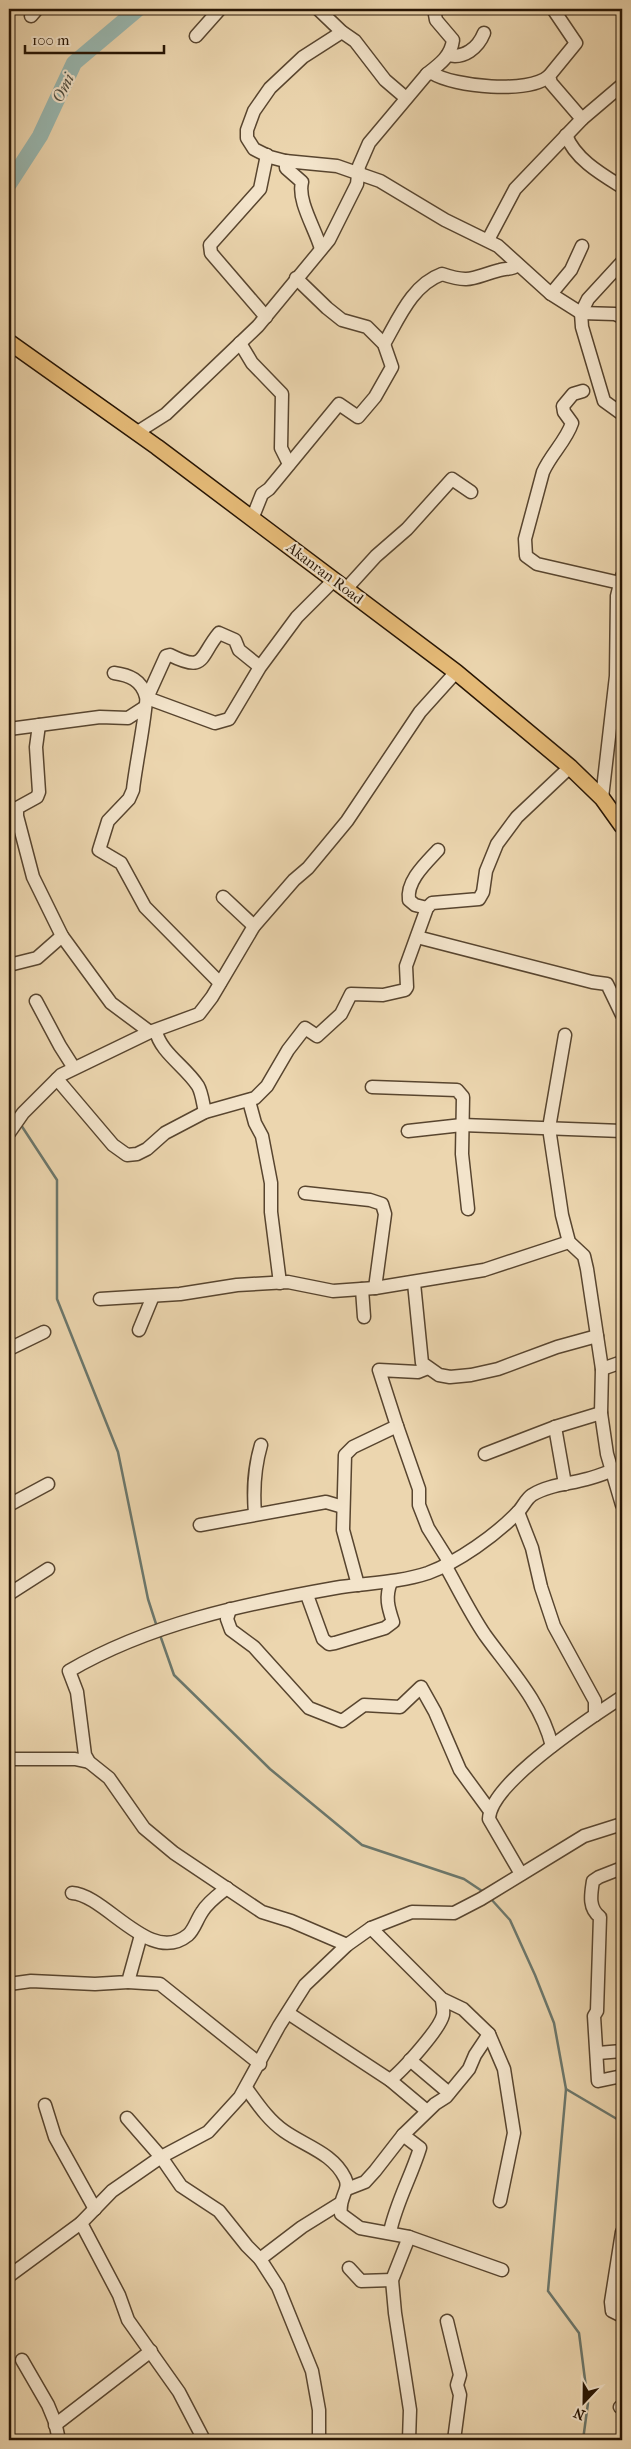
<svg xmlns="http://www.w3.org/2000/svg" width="631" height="2449" font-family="'IM FELL French Canon',serif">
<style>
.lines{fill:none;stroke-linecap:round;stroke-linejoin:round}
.stream{stroke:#6b776c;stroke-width:2.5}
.river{stroke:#99b8b1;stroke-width:16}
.minor-casing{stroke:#58452f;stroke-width:15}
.major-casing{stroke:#271504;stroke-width:18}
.minor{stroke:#f3e4cb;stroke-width:12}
.major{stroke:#e6bb78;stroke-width:15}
.labels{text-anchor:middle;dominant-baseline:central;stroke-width:4.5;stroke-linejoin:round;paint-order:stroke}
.street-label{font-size:15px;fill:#271504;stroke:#f3e4cb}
.water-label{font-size:16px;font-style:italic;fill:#4f4e41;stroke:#f3e4cb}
</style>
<rect width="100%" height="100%" fill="#ecd6af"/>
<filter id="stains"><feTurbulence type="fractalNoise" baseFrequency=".004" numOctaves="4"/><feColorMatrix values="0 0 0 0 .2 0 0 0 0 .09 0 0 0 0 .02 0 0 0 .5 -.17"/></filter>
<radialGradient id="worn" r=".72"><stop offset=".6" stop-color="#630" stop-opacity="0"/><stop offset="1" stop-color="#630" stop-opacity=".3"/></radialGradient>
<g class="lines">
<!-- stream -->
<g class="stream">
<polyline points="9,1106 15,1116"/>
<polyline points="21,1125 57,1180 57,1299 118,1452 148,1599 157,1627"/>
<polyline points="160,1635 174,1675 270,1769 362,1845 464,1879 485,1893"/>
<polyline points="491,1899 510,1920 535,1975 554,2023 566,2089 548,2291 579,2333 588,2403 583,2440"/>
<polyline points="566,2089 622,2122"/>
</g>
<!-- river -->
<polyline class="river" points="9,184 40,136 74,63 138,9"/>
<defs>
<g id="minor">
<polyline points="318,9 342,32 355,41 385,80 406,98"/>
<polyline points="31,16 37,9"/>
<polyline points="342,32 303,57 270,88 254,111 247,130 247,138 254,149 270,157 285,161 337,166 380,181 445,220 498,246 551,294 581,313 615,314 622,317"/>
<polyline points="196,36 220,9"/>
<path d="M448,55C464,59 478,48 484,33"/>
<path d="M427,74C440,64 451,56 453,40L436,20L434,9"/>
<polyline points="582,119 622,85"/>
<path d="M566,135C575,159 601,174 622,187"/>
<path d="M286,161V168L302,182C297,201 316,230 321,249"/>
<polyline points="488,240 515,189 582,119 551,83 549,76 576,43 553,9"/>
<polyline points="622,262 588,299 581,313 582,327 604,401 622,414"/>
<polyline points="551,294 571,270 582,246"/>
<polyline points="266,317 211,253 210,245 260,189 267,155"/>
<polyline points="240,343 252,363 282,394 281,448 289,464"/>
<path d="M384,344C399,318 412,285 442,274C471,284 473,277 500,270C507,268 511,270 518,265"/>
<path d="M583,391L573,394L563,406L564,412L572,423C566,441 551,454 543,472L525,539L526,556L537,564L620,583"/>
<path d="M136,433L166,414L258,326L329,240L357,184L359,166L369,143L427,74L432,73C454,87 529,94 549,76"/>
<polyline points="252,519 262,494 269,489 339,404 358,417 375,397 392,367 384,344 367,327 342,320 327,308 296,278"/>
<polyline points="346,589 376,556 407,529 452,479 471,492"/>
<path d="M260,667L239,650L235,640L219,633C199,657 206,673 170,655L166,656L147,698L215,723L229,719L260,667L297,617L334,580"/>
<path d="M114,673C129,675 142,680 146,697C148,704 134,775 133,790L129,799L108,821L99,850L121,863L145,907L220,983"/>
<polyline points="39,725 36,747 39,792 37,797 17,808 17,816 33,877 62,936 111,1003 150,1032"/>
<polyline points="9,729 100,717 128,718 145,707"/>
<polyline points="602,798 616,676 617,596 622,576"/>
<polyline points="223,897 254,926"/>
<path d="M427,908L415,905L409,900C406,881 426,863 438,850"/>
<polyline points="417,937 592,982 607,984 622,1015"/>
<polyline points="9,965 37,958 62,936"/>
<polyline points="36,1001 60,1046 74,1068"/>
<path d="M156,1031C160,1052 186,1067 198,1086C202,1093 203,1104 205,1112"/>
<polyline points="565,1035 549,1128 562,1215 569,1242 584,1256 587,1269 602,1369 601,1413 607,1454 622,1505"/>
<polyline points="57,1079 113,1145 127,1155 137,1154 147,1149 165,1133 205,1112 255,1098 267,1086 288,1050 305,1028 317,1036 341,1014 351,994 383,995 405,990 407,987 406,966 427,908 432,903 479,899 483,892 486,871 497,844 517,817 570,767"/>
<polyline points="372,1087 457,1090 463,1097 462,1154 468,1209"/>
<polyline points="249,1101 255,1123 262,1136 271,1183 271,1212 280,1283"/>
<polyline points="408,1131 462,1125 622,1131"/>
<polyline points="9,1133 23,1113 61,1075 150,1032 199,1014 212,997 254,926 294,880 308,868 347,821 420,712 456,672"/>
<polyline points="305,1193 370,1200 382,1204 385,1214 375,1288"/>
<polyline points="414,1283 422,1363 439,1375 450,1377 471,1375 498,1369 557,1347 597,1336"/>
<polyline points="362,1289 364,1317"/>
<polyline points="100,1299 180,1294 237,1285 288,1282 333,1291 375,1288 484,1270 569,1242"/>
<polyline points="139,1330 153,1296"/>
<polyline points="9,1349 44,1332"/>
<polyline points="602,1369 622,1362"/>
<polyline points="397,1426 419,1489 419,1505 428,1528 450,1563"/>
<polyline points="555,1427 565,1484"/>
<polyline points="485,1454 555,1427 601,1413"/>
<polyline points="9,1505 48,1484"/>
<path d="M518,1512L532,1548L541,1587L554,1626L595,1701V1715C569,1733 490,1787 489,1819L521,1874"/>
<path d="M255,1514C253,1489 254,1469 261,1445"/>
<polyline points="200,1525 326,1502 343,1507"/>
<path d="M445,1565C458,1588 470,1613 485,1635C511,1671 541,1702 552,1746"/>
<polyline points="358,1585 343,1530 345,1455 353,1447 397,1426 379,1370 418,1372 428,1368"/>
<polyline points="9,1594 48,1569"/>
<path d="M307,1595L323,1639L329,1644L335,1643L385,1628L393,1622C388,1607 385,1597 391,1582"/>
<polyline points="230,1609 227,1619 231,1630 254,1647 309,1708 342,1721 364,1705 400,1707 421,1687 435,1712 460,1770 490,1811"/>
<polyline points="595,1715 622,1697"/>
<polyline points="9,1759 75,1759 89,1762"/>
<path d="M622,1868L599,1877L593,1881C591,1894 588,1908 600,1917L597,2011L594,2016L598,2081L622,2076"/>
<path d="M72,1893C106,1895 150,1966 188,1935C194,1930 197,1919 202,1912C208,1902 218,1895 227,1888"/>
<polyline points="371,1928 442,1999 463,2009 489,2034 504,2069 514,2133 500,2201"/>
<path d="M347,1945L291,1921L262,1912L174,1853L144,1828L109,1778L89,1762L85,1755L77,1692L69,1671C149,1624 244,1604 335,1588C365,1583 398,1583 428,1573C458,1562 496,1535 518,1512C523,1507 526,1499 532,1495C548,1485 569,1484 587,1479C599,1476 610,1471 622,1467"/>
<polyline points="128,1982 160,1984 260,2064"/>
<polyline points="9,1984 31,1981 95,1984 128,1982 141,1935"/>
<polyline points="288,2013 390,2080 427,2111"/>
<polyline points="598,2053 622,2051"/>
<polyline points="410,2060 449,2093"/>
<path d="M390,2080C402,2071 440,2029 443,2015C444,2010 442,2003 442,1999"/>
<path d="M246,2088C257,2103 268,2120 284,2131C305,2146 333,2153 345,2178C351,2190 338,2197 341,2214L360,2228L409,2237L502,2270"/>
<polyline points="45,2105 55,2137 95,2209"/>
<polyline points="127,2118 161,2157 181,2186 219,2211 247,2246 260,2259 278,2287 312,2371 319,2410 319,2440"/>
<polyline points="347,2189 365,2182 375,2171 403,2135 435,2104 446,2097 469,2069 475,2055 489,2034"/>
<polyline points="81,2223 119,2295 128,2320 179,2392 204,2440"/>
<path d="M390,2232C396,2203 411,2177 420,2148L403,2135"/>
<polyline points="622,2232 611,2302 612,2311 622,2316"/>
<polyline points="260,2259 302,2227 339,2204"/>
<polyline points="349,2268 361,2281 392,2280"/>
<polyline points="9,2276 81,2223 112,2191 161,2157 208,2132 240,2097 279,2026 305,1985 347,1945 371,1928 412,1912 454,1913 481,1899 584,1836 622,1824"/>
<polyline points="447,2321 460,2375 457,2385 460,2395 454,2440"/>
<polyline points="22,2360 48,2405 55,2422 59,2440"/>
<polyline points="620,2407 622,2408"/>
<polyline points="55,2425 151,2351"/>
<polyline points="409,2440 410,2410 395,2313 392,2280 409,2237"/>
</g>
<polyline id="major" points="9,342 157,447 456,672 570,767 602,798 622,826"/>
</defs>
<!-- minor casing -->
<use href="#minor" class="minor-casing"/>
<!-- major casing -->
<use href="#major" class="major-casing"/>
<!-- minor -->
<use href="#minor" class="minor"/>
<!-- major -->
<use href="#major" class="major"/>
</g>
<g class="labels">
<!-- street labels -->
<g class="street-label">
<text transform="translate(325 573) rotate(37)">Akanran Road</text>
</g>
<!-- water labels -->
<g class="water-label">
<text transform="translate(63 88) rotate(-64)">Omi</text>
</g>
</g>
<!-- margin -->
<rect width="631" height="2449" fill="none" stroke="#ecd6af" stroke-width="30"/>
<rect x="10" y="10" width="611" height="2429" fill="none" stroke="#271504" stroke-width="2.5"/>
<rect x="15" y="15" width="601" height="2419" fill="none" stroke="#271504"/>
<!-- north arrow -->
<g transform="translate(584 2402) rotate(202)" stroke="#f3e4cb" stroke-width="4" paint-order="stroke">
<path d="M0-4L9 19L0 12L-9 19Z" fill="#271504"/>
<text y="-8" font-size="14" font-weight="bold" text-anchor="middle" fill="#271504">N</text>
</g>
<!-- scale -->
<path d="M25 45v8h139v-8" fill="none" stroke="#271504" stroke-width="2.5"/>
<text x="32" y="45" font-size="15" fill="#271504" stroke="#f3e4cb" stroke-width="4" paint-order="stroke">100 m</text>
<rect width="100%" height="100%" filter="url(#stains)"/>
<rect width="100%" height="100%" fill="url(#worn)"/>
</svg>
